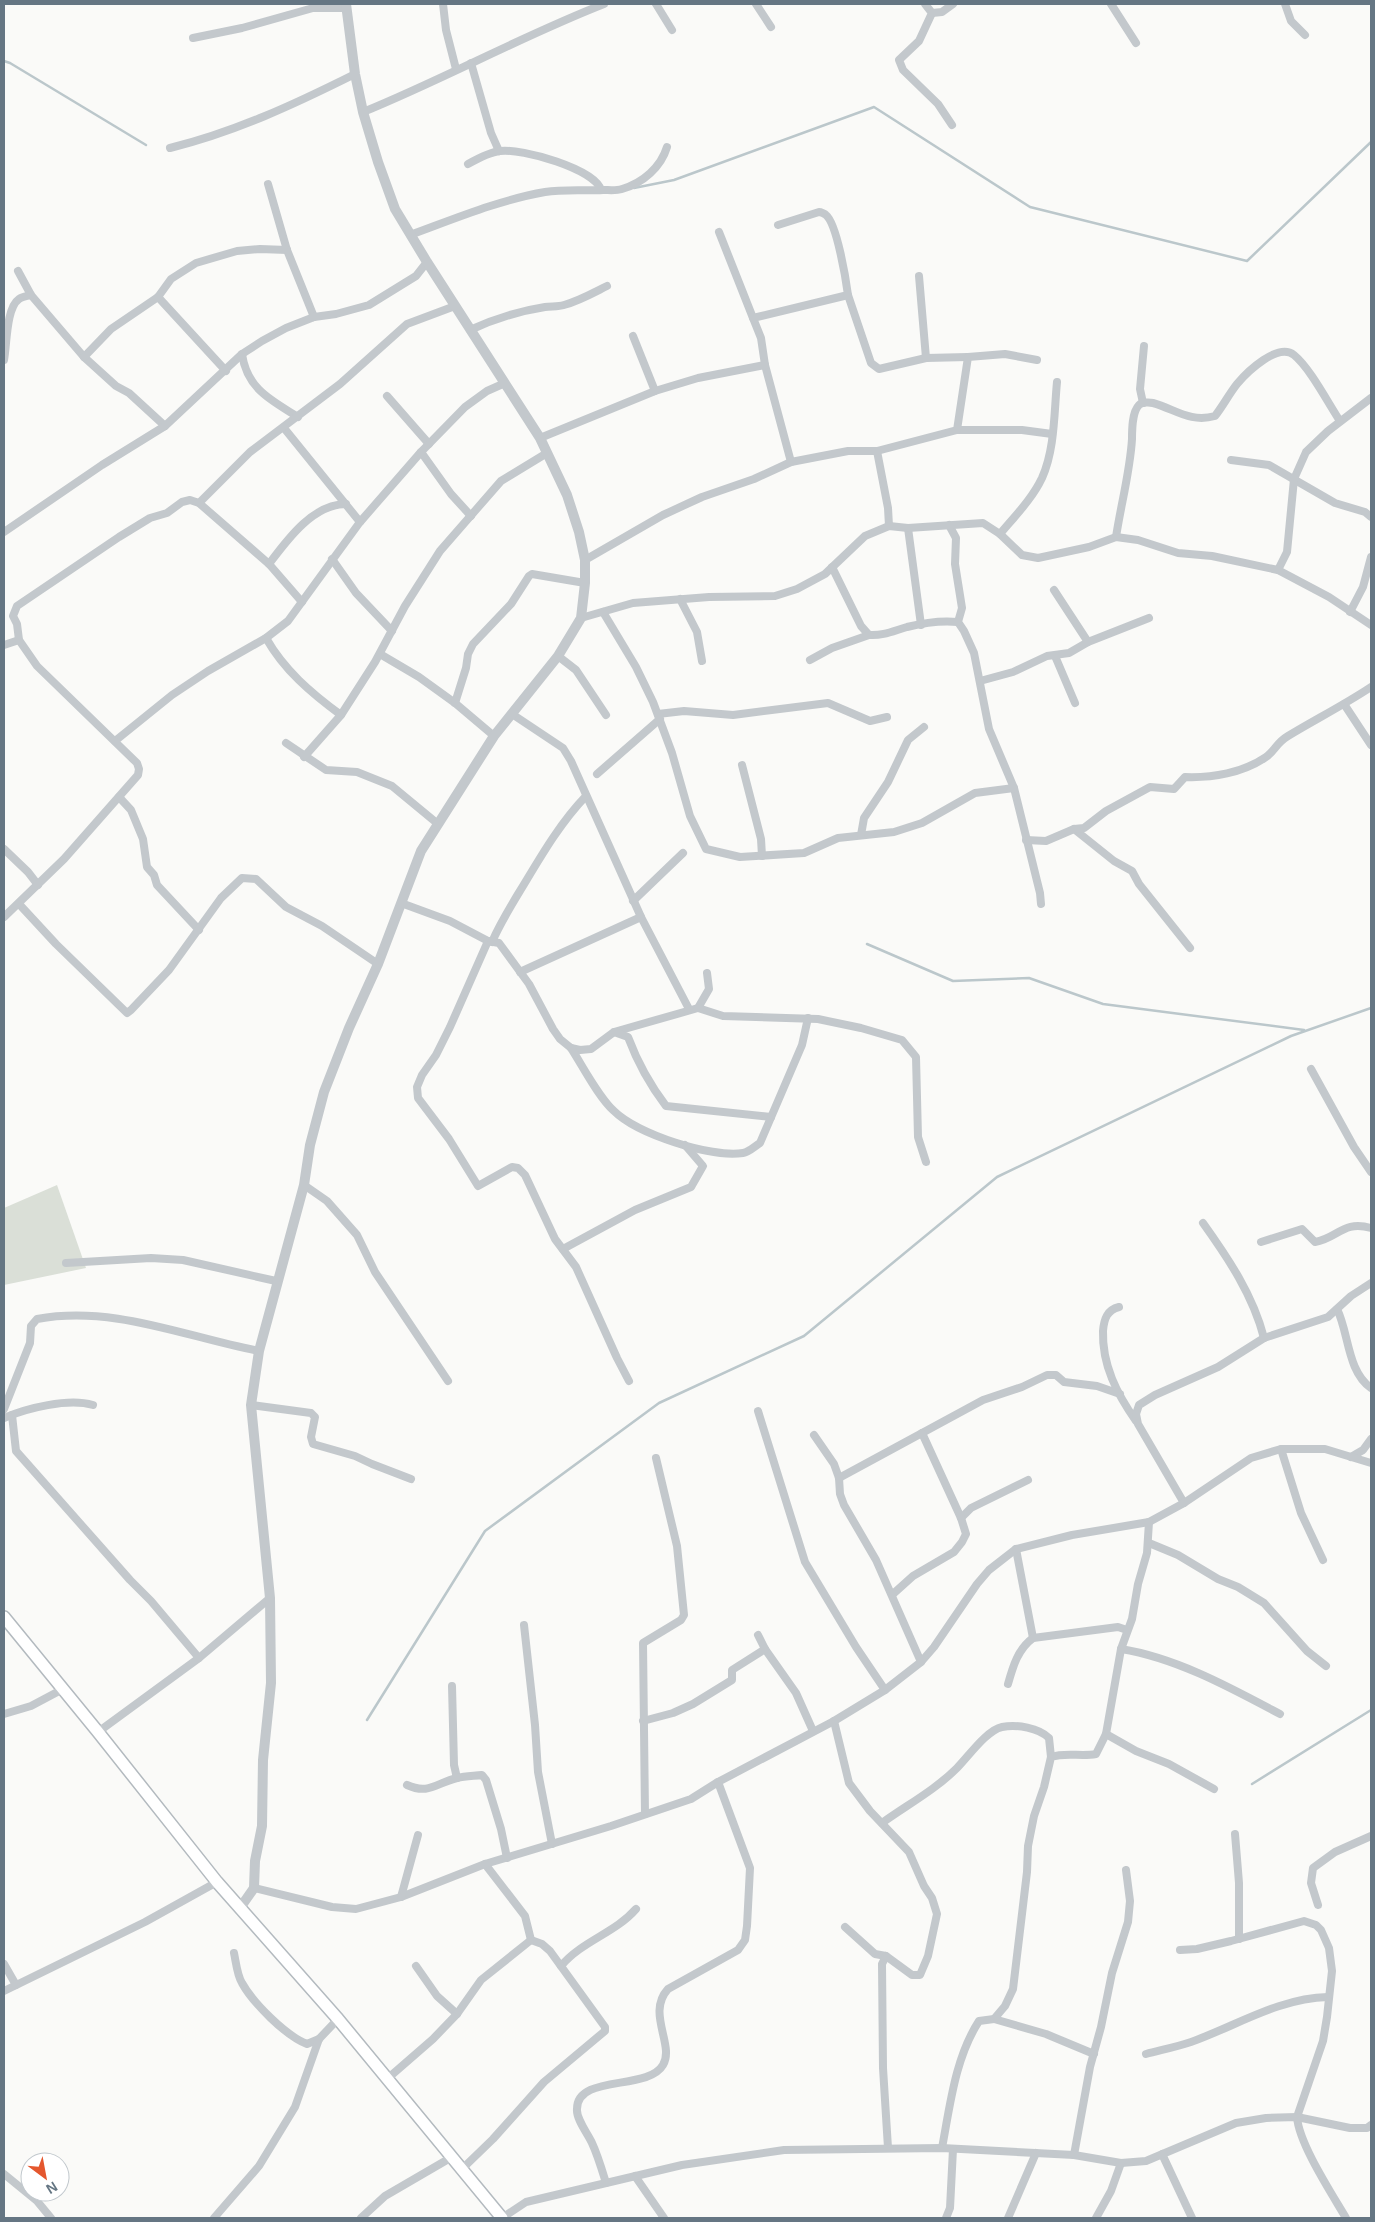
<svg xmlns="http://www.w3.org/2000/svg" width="1375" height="2222" font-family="Arial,sans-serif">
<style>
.green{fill:#dadfd7}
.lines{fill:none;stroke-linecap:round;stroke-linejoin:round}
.stream{stroke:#bbc7cb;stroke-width:2.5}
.secondary-casing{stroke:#b3babf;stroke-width:14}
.minor{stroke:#c3c8cc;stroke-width:8}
.tertiary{stroke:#c3c8cc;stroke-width:10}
.secondary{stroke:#fff;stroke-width:11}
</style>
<rect width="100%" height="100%" fill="#fafaf8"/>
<!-- green -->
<polygon class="green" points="57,1185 86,1268 4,1285 4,1208"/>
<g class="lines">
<!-- stream -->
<g class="stream">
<polyline points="4,61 10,63 146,145"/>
<polyline points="634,188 674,180 874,107 1030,207 1247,261 1371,142"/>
<polyline points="867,944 953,981 1029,978 1103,1004 1304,1030"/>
<polyline points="367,1720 485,1531 659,1403 804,1336 997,1177 1291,1036 1371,1008"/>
<polyline points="1252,1784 1371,1710"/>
</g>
<defs>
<polyline id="secondary" points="4,1617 98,1732 217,1882 338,2019 502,2218"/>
</defs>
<!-- secondary casing -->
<use href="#secondary" class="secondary-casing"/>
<!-- minor -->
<g class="minor">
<polyline points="443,4 446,30 456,69"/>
<polyline points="656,4 672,30"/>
<polyline points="756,4 771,27"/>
<polyline points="925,4 932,13 919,41 899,60 903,70 938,104 952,125"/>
<polyline points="1111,4 1136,43"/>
<polyline points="1285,4 1291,21 1305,35"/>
<polyline points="932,13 942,12 953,4"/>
<polyline points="193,38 242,28 313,8 346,8"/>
<polyline points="471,63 491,133 499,151"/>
<path d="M363,112C444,79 522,36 604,4"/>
<path d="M170,148C235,132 295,104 355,74"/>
<path d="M468,164C477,159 490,152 500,151C522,148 595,169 601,190"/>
<polyline points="268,184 287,250 314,317"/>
<path d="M778,225L819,212C821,212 825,214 826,215C837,224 846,280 848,295L753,318L761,338L765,365L791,462"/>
<polyline points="719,232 753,318"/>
<path d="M410,235C454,219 499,200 545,192C564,189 584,191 603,190C609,190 616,191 622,189C643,183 661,167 667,147"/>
<polyline points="18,271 31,295 84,357 116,386 129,393 165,426"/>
<polyline points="919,276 926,358"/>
<polyline points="848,295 871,363 879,369 926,358 968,357"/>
<polyline points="158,297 226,371"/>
<path d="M470,330C494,319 519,311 545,307C551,306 558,307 564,305C579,301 593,293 607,286"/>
<polyline points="633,336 655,391"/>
<path d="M242,354C247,389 271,400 298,417"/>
<polyline points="84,357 111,329 158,297 171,279 196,263 237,251 260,249 287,250"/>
<path d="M4,360C7,345 6,308 19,299C22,297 27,296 31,295"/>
<polyline points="387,396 429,444"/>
<polyline points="1143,403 1140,389 1144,346"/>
<polyline points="284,428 360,522"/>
<polyline points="957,430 1022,430 1052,434"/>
<polyline points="540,438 655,391 698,378 765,365"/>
<polyline points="877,451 888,508 889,526"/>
<polyline points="421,452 451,494 471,516"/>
<polyline points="1231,460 1269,465 1335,503 1365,512 1371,517"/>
<polyline points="199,503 250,452 340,384 407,324 455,306"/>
<polyline points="949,525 956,538 955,564 962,608 958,622 964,631 974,653 989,729 1014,788 1040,893 1041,904"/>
<polyline points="908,528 921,625"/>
<polyline points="4,532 102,465 165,426 242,354 262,341 286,328 314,317 336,314 369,305 416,276 427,262"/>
<path d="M1000,534C1015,516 1032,499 1042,478C1055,449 1054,413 1057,382"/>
<path d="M1116,537C1121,504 1130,472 1132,439C1132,430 1132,412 1139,405C1142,402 1149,402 1153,403C1175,409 1190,423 1215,416C1223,406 1229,394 1237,384C1247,372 1278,342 1294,355C1310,368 1328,403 1340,421"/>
<polyline points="332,559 356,593 392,631"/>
<polyline points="585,560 663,515 702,497 754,479 791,462 848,451 877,451 957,430 968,357 1005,354 1037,360"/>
<path d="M269,564C287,540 313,504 346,504"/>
<path d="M832,567L861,626L869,635C883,636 893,631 907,627C923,623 940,620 958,622"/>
<polyline points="1278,570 1287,552 1294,479 1306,452 1328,431 1371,398"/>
<polyline points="1054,590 1088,642"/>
<polyline points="680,599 697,632 702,661"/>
<polyline points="603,612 636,667 653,702 672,753 690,816 706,849 740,857 804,853 838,838 894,832 922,823 975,793 1014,788"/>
<polyline points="1350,612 1363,587 1371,557"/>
<polyline points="581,618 633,603 709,597 775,596 797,589 825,574 865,536 889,526 908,528 983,523 1000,534 1022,555 1038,558 1089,547 1116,537 1138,540 1178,553 1212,556 1278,570 1329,597 1371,625"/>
<path d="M266,638C284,670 311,693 341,715"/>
<polyline points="4,645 19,640"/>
<polyline points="380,654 419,677 455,703 494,736"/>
<polyline points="558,656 576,670 606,715"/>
<polyline points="1055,656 1075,703"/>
<polyline points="810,660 832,648 869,635"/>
<polyline points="980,681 1013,672 1047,656 1069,653 1088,642 1149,618"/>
<polyline points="455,703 466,668 468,654 473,644 511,604 529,576 532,574 585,583"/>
<polyline points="1344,704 1371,745"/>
<polyline points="512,714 563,748 571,761 641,917 689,1009"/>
<polyline points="658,714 684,711 733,715 828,703 870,721 887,717"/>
<polyline points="115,741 172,695 208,671 266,638 288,621 360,522 421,452 465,407 487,391 505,383"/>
<polyline points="286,743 326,770 357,772 392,786 438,824"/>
<polyline points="304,757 341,715 375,662 405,606 440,551 501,481 547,453"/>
<polyline points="742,765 761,839 762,856"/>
<polyline points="597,774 660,719"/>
<polyline points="119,797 131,810 143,839 147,867 154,875 157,885 199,930"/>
<polyline points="1074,829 1114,861 1132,871 1139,884 1190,948"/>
<polyline points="861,835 864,818 888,782 908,740 924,727"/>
<path d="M1026,840L1046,841L1074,829L1084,828L1106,811L1150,787L1174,789L1185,777C1212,778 1243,773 1266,757C1275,751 1276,743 1288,736C1316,719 1344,705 1371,687"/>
<polyline points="4,849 28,872 38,885"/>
<polyline points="633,901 683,853"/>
<polyline points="401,903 450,921 488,941 499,943 529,984 553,1029 560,1039 571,1048 580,1050 591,1049 614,1032 698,1008 709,989 707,973"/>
<polyline points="19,904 56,944 127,1013 131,1010 169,970 221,898 242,878 256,879 286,907 322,926 378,964"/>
<polyline points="4,917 64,859 138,775 139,769 137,763 37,666 19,640 17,624 13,616 17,606 119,537 150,518 167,513 182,502 190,500 199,503 269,564 302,602"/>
<polyline points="488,941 450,1027 436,1055 422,1075 417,1087 418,1098 449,1139 478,1186 512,1167 518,1168 525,1175 555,1239 576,1267 617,1358 629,1381"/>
<path d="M492,942C501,921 514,901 526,881C544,851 562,821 586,796"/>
<polyline points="520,972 641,917"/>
<polyline points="698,1008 723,1016 818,1019 861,1028 902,1040 916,1057 918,1137 926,1162"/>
<path d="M614,1032L628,1037C637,1061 650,1085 666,1106L771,1117"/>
<path d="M571,1048C582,1065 599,1098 614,1111C637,1134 711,1158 743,1153C749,1152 755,1146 760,1143L802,1045L808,1018"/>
<polyline points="1311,1069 1354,1147 1371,1172"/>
<polyline points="304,1185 327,1201 357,1235 375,1272 448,1381"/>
<path d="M1203,1223C1228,1258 1253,1295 1264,1338"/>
<path d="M1261,1242L1302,1229L1315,1242C1338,1238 1343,1220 1371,1228"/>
<polyline points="563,1249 635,1210 691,1187 703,1166 685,1145"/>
<polyline points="66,1263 151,1258 183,1260 276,1281"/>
<path d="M1119,1307C1107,1310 1104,1319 1103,1331C1102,1365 1117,1394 1136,1421"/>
<path d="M1337,1309C1349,1333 1347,1371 1371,1388"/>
<polyline points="251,1405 311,1413 315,1417 311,1437 313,1444 355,1456 372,1464 411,1479"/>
<path d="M4,1409L30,1343L31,1326L37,1319C114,1305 185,1337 259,1351"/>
<polyline points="758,1411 805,1562 856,1647 885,1690"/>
<polyline points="12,1415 16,1451 130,1580 151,1601 199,1658"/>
<path d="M4,1418C27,1408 68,1398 93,1405"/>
<polyline points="814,1435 834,1464 839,1478 840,1494 844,1505 876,1560 921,1662"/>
<polyline points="1281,1449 1301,1513 1323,1560"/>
<polyline points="1351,1457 1363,1450 1371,1439"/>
<polyline points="839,1478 983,1400 1022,1387 1047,1375 1056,1375 1064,1382 1097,1386 1120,1394"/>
<polyline points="1184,1503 1138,1424 1136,1414 1139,1405 1155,1395 1218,1367 1264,1338 1328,1317 1351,1296 1371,1283"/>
<polyline points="961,1518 971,1508 1028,1480"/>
<polyline points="1149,1543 1178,1555 1218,1579 1238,1587 1264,1603 1307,1651 1326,1666"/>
<polyline points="1016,1549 1033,1638"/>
<polyline points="893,1594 913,1576 954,1552 962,1542 966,1534 961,1518 922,1433"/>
<polyline points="524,1625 535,1725 538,1772 552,1844"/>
<polyline points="758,1635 765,1649 796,1693 813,1731"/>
<path d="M1121,1649C1177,1658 1231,1688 1280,1714"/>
<path d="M1008,1684C1013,1666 1018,1649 1033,1638L1118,1627L1127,1630"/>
<polyline points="452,1686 454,1765 457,1778"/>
<polyline points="4,1714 31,1706 63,1689"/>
<polyline points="643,1721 673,1713 693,1704 732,1680 732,1670 765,1649"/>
<polyline points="834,1721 849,1783 870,1811 909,1852 924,1886 932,1898 937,1914 928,1956 920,1975 912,1975 886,1956 875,1954 845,1927"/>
<polyline points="98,1732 199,1658 270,1598"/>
<polyline points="1106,1734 1136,1751 1169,1764 1214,1789"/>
<path d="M407,1785C429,1795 436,1783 457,1778C465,1776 474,1776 482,1775L486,1780L501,1829L507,1858"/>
<polyline points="645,1814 643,1643 681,1620 684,1615 677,1546 656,1458"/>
<path d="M882,1823C907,1805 935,1790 957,1768C968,1757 987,1730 1002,1727C1017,1724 1039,1728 1049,1738L1051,1757"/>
<polyline points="1235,1834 1239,1883 1239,1939"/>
<polyline points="485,1864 525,1916 531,1940"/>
<polyline points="254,1888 332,1907 356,1909 401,1897 485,1864 611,1826 691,1799 718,1782 834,1721 885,1690 921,1662 934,1647 977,1584 989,1570 1016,1549 1072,1535 1149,1522 1184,1503 1251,1458 1281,1449 1325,1449 1371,1463"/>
<polyline points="401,1897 418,1835"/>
<polyline points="1318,1905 1311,1883 1313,1868 1335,1852 1371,1836"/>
<path d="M1180,1950L1197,1949L1231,1941L1304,1921L1316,1925L1321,1930L1329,1948L1332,1971L1327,2017L1323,2041L1297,2117C1299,2144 1332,2194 1346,2218"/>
<path d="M234,1953C236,1962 237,1975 242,1983C253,2003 286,2036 307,2044L319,2039"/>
<polyline points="886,1956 882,1964 883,2068 888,2148"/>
<polyline points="4,1964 16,1985"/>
<polyline points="416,1966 437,1996 457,2014"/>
<path d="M561,1966C582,1941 615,1933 636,1909"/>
<polyline points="4,1991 145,1922 217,1882"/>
<polyline points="994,2019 1046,2034 1094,2054"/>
<path d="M1146,2054C1161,2050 1176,2047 1191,2042C1236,2026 1279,1998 1328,1997"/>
<polyline points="387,2079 433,2039 457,2014 481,1980 531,1940"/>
<path d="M942,2148C950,2106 955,2058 979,2021L994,2019L1005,2006L1013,1989L1027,1872L1028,1846L1034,1816L1044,1787L1051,1757C1066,1752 1081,1757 1096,1754L1106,1734L1121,1649L1132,1619L1138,1584L1147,1553L1149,1522"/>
<polyline points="1162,2154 1192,2218"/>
<polyline points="1074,2155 1090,2067 1101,2027 1112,1973 1128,1922 1130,1901 1126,1870"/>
<polyline points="462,2169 493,2139 544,2082 605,2031 605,2027 550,1951 542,1944 531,1940"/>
<polyline points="4,2174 37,2201 51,2218"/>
<polyline points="635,2176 664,2218"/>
<path d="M606,2183C602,2170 598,2156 592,2143C588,2134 576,2119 577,2109C577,2074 648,2091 663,2065C675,2045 646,2013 668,1989L738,1950L745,1940L747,1926L750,1868L718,1782"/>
<polyline points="214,2218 259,2166 295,2107 319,2039 338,2019"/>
<polyline points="361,2218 385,2196 452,2157"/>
<polyline points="502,2218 526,2202 682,2165 784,2150 942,2148 1074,2155 1121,2163 1146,2161 1236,2123 1266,2118 1297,2117 1350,2128 1367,2128 1371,2125"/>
<polyline points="946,2218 950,2208 953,2149"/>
<polyline points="1008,2218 1036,2153"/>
<polyline points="1096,2218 1111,2191 1121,2163"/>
</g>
<!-- tertiary -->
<polyline class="tertiary" points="240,1908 254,1888 255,1861 262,1826 263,1760 271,1683 270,1598 251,1405 259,1351 304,1185 310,1145 324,1092 349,1028 378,964 421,851 494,736 558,656 581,618 585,583 585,560 579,532 567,495 540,438 427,262 395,209 378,162 363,112 355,74 346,4"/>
<!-- secondary -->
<use href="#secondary" class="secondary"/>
</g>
<!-- border -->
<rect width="1375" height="2222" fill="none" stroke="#657683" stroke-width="10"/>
<!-- north arrow -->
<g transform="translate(45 2177) rotate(148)"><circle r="24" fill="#ffffff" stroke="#c1c8cd"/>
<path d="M0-4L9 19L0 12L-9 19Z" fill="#e4572e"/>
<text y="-8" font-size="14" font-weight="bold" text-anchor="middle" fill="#657683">N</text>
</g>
</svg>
